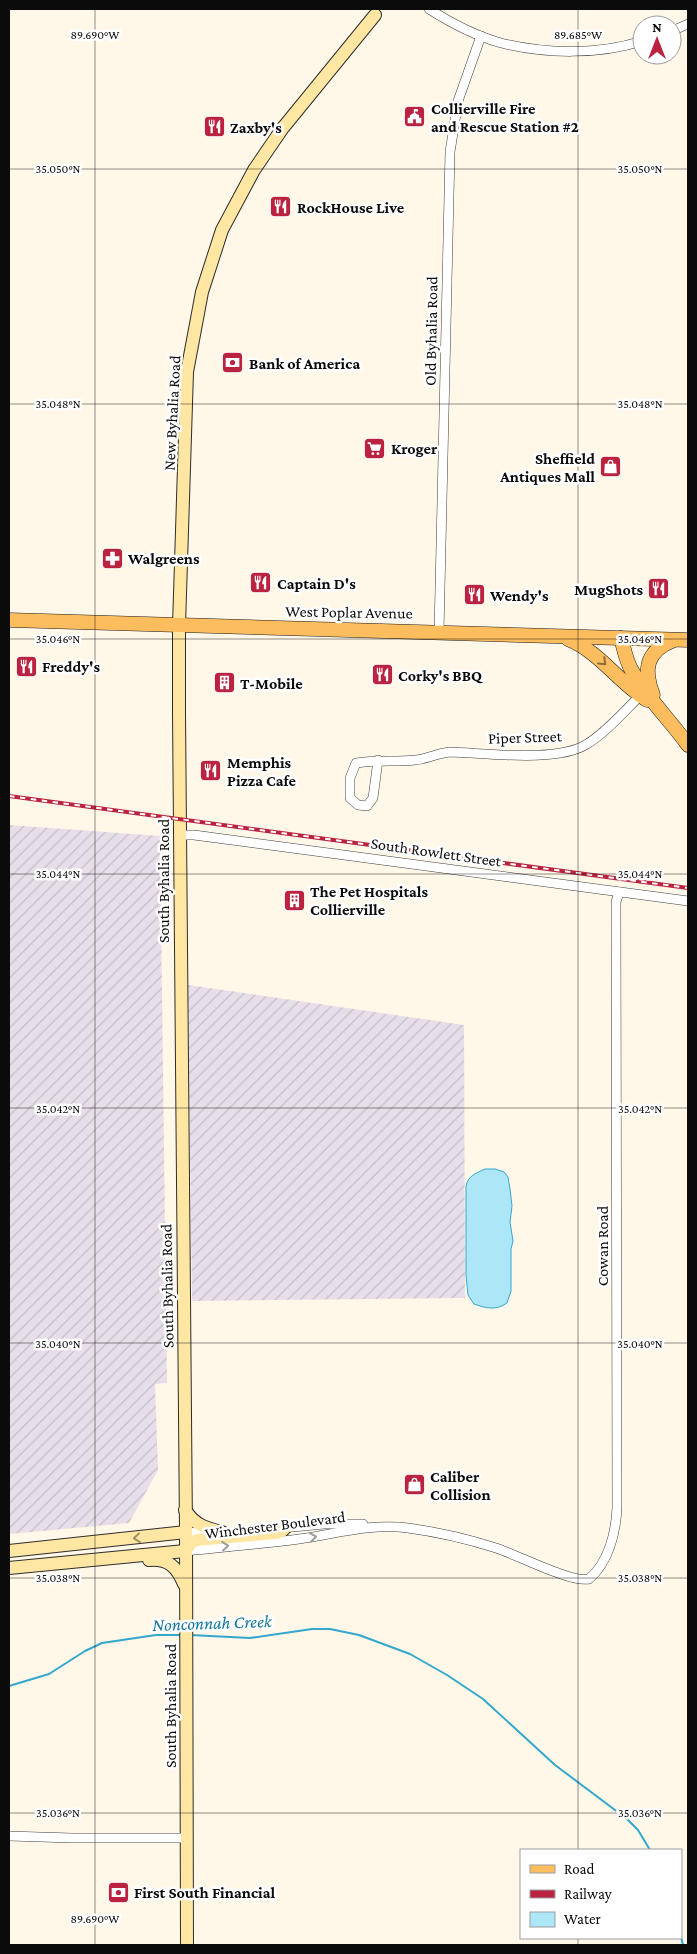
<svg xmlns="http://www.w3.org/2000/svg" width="697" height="1954" font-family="'Crimson Pro',serif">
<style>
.industrial{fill:url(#industrial-furrows)}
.water{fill:#ade6f7;stroke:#33a7ce}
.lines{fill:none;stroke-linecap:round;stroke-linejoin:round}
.stream{stroke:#33a7ce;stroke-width:2}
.minor-casing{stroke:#3e3e3e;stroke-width:10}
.secondary-casing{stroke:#2d2d2d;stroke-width:14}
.primary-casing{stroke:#1c1c1c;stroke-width:15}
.minor{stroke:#fff;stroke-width:9}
.secondary{stroke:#ffe7a3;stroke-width:12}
.primary{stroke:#fbbd5d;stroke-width:14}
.rail-casing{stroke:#bb2240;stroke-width:4}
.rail{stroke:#fff;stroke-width:2;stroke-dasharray:5.5;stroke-linecap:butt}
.oneway{stroke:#8f6d38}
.oneway2{stroke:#9d9d9d}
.oneway3{stroke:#9d8f66}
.ticks{fill:none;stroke:#0b0b0b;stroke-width:1;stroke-opacity:0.45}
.labels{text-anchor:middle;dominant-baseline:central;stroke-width:5;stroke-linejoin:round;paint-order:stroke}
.poi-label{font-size:16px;font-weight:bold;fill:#0b0b0b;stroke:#fff;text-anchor:start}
.street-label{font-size:16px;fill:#0b0b0b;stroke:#fff}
.water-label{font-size:18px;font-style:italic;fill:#14759d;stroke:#fff}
.ticks-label{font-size:12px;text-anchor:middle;fill:#0b0b0b;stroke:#fff;stroke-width:5;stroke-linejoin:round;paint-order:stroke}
</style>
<defs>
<pattern id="industrial-furrows" width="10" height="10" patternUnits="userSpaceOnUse" patternTransform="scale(1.25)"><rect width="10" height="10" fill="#e7deea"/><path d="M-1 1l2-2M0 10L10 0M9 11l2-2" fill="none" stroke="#c5bdc7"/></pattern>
</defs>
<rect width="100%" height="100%" fill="#fff7e8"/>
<!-- industrial -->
<g class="industrial">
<polygon points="9,825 160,836 167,1383 155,1384 158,1470 129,1523 9,1534"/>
<polygon points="188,985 464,1025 465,1298 192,1301"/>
</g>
<!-- water -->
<path class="water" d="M485,1169H495L504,1172L508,1177L510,1189L512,1206L510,1222L513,1241L511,1249V1291L507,1303C496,1311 485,1308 474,1304L468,1295L466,1276V1186C468,1176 476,1173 485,1169Z"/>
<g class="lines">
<!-- stream -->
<g class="stream">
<polyline points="190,1635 250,1638 312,1629 330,1629 359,1635 410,1654 447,1675 483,1699 555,1765 627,1819 638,1830 650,1850"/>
<polyline points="9,1686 49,1674 85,1651 102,1643 156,1635 181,1635"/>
<polyline points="681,1937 683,1945"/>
</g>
<defs>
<g id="minor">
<path d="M429,9C451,23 476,36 501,43C545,54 599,55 642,41"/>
<polyline points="672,31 688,24"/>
<polyline points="439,632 450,152 458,101 481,36"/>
<path d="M378,760L373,798L367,806L358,805L350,798V778L356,763C376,760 396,762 415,760C427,759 438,753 450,752C485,753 557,763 587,744C607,732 626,709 644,692"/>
<polyline points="179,835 194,835 688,901"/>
<polyline points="282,1528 324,1524 363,1524"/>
<polyline points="186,1532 214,1533"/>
<path d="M185,1551C223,1547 261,1544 299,1539C336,1534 370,1523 408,1528C438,1532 468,1539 496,1548C518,1555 571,1583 589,1579C609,1562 616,1532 617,1507L616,902L619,892"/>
<polyline points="9,1836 72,1838 186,1838"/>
</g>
<g id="secondary">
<path d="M185,1510C195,1525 205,1528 222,1532"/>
<polyline points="9,1551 186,1532"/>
<polyline points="185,1551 192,1542 197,1540 276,1533 282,1531 286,1527"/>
<path d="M149,1560C168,1558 177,1567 184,1584"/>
<polyline points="9,1568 185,1551"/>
<polyline points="187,1945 186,1532 179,713 179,626 187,372 202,292 222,230 254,170 282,129 375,15"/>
</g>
<g id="primary">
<polyline points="9,620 688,640"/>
<path d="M621,638C624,649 626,661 632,671C647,698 670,720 688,745"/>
<path d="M568,639C600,652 618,682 647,700"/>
<path d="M653,695C643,669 646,651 674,640"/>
</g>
</defs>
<!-- minor casing -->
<use href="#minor" class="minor-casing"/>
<!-- secondary casing -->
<use href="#secondary" class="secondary-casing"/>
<!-- primary casing -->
<use href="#primary" class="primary-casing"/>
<!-- minor -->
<use href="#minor" class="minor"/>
<!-- secondary -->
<use href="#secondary" class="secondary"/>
<!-- primary -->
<use href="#primary" class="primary"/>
<defs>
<polyline id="rail" points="9,796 688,888"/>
</defs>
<!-- rail casing -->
<use href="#rail" class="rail-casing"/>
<!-- rail -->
<use href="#rail" class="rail"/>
</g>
<!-- one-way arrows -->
<defs><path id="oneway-chevron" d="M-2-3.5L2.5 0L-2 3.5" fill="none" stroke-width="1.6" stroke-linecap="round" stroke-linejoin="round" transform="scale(1.25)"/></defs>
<use class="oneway" href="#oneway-chevron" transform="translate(603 662) rotate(44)"/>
<g class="oneway2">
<use href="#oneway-chevron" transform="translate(313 1537) rotate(-8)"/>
<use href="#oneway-chevron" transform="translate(225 1546) rotate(-6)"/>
</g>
<use class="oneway3" href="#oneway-chevron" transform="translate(137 1538) rotate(174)"/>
<!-- ticks -->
<path class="ticks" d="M95,9V1945M578,9V1850M9,169H688M9,404H688M9,639H688M9,874H688M9,1108H688M9,1343H688M9,1578H688M9,1813H688M578,1938V1945"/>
<!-- icons -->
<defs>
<symbol id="civic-square" viewBox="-11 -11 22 22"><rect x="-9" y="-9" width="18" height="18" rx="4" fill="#bb2240" stroke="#fff"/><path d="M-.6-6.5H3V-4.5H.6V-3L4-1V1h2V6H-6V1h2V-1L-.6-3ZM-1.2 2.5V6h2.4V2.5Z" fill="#fff"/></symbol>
<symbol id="restaurant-square" viewBox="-11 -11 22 22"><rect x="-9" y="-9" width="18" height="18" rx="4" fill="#bb2240" stroke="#fff"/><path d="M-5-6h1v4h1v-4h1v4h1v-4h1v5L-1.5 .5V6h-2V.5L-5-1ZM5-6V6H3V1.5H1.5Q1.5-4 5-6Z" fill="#fff"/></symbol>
<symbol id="bank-square" viewBox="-11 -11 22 22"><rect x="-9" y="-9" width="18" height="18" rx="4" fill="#bb2240" stroke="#fff"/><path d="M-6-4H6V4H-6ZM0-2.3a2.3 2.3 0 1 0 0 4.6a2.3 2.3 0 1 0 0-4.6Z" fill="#fff"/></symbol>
<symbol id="supermarket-square" viewBox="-11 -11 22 22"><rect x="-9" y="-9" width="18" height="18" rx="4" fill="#bb2240" stroke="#fff"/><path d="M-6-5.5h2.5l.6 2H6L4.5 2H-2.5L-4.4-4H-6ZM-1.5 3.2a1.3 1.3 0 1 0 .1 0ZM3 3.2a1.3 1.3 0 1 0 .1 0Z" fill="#fff"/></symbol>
<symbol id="shop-square" viewBox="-11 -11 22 22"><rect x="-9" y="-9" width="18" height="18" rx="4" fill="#bb2240" stroke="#fff"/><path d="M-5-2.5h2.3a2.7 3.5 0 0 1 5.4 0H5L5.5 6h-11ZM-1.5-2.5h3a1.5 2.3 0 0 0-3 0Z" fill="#fff"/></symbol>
<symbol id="pharmacy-square" viewBox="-11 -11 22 22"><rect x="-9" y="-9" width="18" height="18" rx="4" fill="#bb2240" stroke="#fff"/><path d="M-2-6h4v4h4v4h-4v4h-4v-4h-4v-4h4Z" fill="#fff"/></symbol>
<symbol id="building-square" viewBox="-11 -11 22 22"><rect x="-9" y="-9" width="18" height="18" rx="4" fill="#bb2240" stroke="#fff"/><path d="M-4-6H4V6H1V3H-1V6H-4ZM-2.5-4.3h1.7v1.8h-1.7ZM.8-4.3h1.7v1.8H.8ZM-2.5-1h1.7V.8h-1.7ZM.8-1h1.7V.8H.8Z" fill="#fff"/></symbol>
</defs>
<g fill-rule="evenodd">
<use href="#civic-square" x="402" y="104" width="25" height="25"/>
<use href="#restaurant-square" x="202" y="114" width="25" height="25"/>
<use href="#restaurant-square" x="268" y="194" width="25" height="25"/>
<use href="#bank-square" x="220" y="350" width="25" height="25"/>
<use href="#supermarket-square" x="362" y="436" width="25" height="25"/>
<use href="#shop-square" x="598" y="454" width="25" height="25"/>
<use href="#pharmacy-square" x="100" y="546" width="25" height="25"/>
<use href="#restaurant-square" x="248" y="570" width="25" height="25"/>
<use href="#restaurant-square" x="646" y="576" width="25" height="25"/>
<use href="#restaurant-square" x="462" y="582" width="25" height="25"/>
<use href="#restaurant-square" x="14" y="654" width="25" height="25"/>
<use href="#restaurant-square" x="370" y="662" width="25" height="25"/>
<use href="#building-square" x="212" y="670" width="25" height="25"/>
<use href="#restaurant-square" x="198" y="758" width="25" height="25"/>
<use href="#building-square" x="282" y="888" width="25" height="25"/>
<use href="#shop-square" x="402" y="1472" width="25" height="25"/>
<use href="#bank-square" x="106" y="1880" width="25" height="25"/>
</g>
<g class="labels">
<!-- poi labels -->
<g class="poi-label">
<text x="431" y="108">Collierville Fire<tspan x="431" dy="18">and Rescue Station #2</tspan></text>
<text x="230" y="127">Zaxby's</text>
<text x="297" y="207">RockHouse Live</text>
<text x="249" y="363">Bank of America</text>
<text x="391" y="448">Kroger</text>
<text x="595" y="458" text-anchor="end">Sheffield<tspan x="595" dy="18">Antiques Mall</tspan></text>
<text x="128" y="558">Walgreens</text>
<text x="277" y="583">Captain D's</text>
<text x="643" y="589" text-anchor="end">MugShots</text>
<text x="490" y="595">Wendy's</text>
<text x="42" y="666">Freddy's</text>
<text x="398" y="675">Corky's BBQ</text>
<text x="240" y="683">T-Mobile</text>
<text x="227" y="762">Memphis<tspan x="227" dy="18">Pizza Cafe</tspan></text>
<text x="310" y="891">The Pet Hospitals<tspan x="310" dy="18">Collierville</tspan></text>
<text x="430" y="1476">Caliber<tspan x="430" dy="18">Collision</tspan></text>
<text x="134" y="1892">First South Financial</text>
</g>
<!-- street labels -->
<g class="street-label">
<text transform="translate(431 331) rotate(-89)">Old Byhalia Road</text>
<text transform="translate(172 413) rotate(-87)">New Byhalia Road</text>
<text transform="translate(349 612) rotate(1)">West Poplar Avenue</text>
<text transform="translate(525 737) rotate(-2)">Piper Street</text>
<text transform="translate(436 852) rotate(8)">South Rowlett Street</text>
<text transform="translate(163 881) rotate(-90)">South Byhalia Road</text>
<text transform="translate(602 1246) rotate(-90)">Cowan Road</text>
<text transform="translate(167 1286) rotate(-91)">South Byhalia Road</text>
<text transform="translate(275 1525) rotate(-7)">Winchester Boulevard</text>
<text transform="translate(170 1706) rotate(-90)">South Byhalia Road</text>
</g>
<!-- water labels -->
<g class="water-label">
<text transform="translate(212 1623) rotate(-2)">Nonconnah Creek</text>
</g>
</g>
<g class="ticks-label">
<text x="95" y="39">89.690°W</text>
<text x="578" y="39">89.685°W</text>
<text x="58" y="173">35.050°N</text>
<text x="640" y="173">35.050°N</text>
<text x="58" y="408">35.048°N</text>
<text x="640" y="408">35.048°N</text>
<text x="58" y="643">35.046°N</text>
<text x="640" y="643">35.046°N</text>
<text x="58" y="878">35.044°N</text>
<text x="640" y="878">35.044°N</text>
<text x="58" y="1113">35.042°N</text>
<text x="640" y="1113">35.042°N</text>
<text x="58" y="1348">35.040°N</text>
<text x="640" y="1348">35.040°N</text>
<text x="58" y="1582">35.038°N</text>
<text x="640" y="1582">35.038°N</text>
<text x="58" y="1817">35.036°N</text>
<text x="640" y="1817">35.036°N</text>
<text x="95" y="1923">89.690°W</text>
</g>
<!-- border -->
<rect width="697" height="1954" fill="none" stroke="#0b0b0b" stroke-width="20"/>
<!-- legend -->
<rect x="520" y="1849" width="162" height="90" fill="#ffffff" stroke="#9d9d9d"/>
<rect x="530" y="1865" width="25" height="8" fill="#fbbd5d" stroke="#9d9d9d"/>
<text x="564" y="1874" font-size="15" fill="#0b0b0b">Road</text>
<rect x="530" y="1890" width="25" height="8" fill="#bb2240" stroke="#9d9d9d"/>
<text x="564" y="1899" font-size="15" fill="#0b0b0b">Railway</text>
<rect x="530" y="1912" width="25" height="15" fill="#ade6f7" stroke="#9d9d9d"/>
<text x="564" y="1924" font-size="15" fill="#0b0b0b">Water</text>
<!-- north arrow -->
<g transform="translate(657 40)"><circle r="24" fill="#ffffff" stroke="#9d9d9d"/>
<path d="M0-4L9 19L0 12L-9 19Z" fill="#bb2240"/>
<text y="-8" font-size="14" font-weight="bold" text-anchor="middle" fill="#0b0b0b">N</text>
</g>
</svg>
